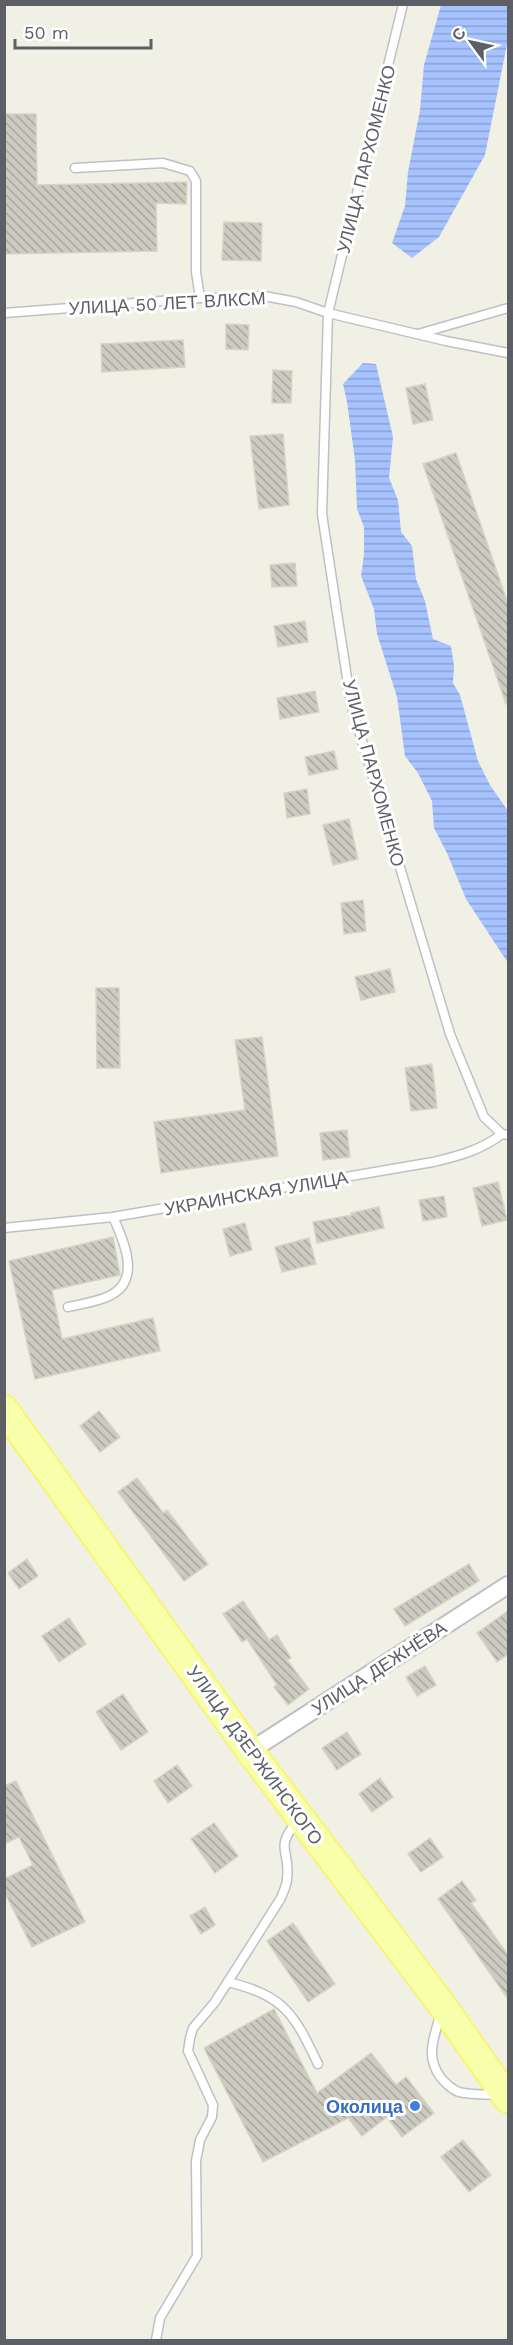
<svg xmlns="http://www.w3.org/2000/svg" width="513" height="2345" font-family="'Work Sans',sans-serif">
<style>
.water{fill:url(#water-rules)}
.building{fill:url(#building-back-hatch);stroke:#d6d4c3;stroke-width:1.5}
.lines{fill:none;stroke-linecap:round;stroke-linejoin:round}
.service-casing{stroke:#bfc0c7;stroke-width:11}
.minor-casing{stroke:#bfc0c7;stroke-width:20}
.primary-casing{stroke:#fbf553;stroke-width:30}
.service{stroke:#fff;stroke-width:8}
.minor{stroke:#fff;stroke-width:16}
.primary{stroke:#f8ffab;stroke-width:27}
.shop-dot{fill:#3f7fe0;stroke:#fff;stroke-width:2}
.labels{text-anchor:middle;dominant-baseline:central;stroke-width:6;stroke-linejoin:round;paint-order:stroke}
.street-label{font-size:18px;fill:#5d5f67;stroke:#fff}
.shop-label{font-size:18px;font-weight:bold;fill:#366cbe;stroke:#fff;text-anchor:end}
</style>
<defs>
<pattern id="water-rules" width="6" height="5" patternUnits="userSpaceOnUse" patternTransform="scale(1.5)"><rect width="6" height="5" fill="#a6c2ff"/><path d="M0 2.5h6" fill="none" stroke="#8aa1d2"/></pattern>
<pattern id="building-back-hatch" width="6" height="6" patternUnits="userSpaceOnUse" patternTransform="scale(1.5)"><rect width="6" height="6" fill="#cbcbc2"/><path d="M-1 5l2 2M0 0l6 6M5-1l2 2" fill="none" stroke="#a8a8a1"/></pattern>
</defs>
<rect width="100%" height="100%" fill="#f0f0e5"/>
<!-- water -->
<g class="water">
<polygon points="441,5 508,5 508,39 485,155 439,237 412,258 392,243 405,206 408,172 420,110 424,65"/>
<polygon points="363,363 376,364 393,437 389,478 398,500 401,532 412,546 416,579 425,601 433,639 451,646 454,666 453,683 460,695 478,761 490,785 508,811 508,963 466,899 447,853 434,828 432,801 418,773 405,756 397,697 377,634 374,609 361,576 364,554 364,527 357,509 355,460 347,402 343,384"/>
</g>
<!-- building -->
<g class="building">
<polygon points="4,114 36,114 37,185 187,182 186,204 156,203 157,251 4,254"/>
<polygon points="224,222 262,223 261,261 222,260"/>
<polygon points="226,324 249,325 248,350 226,349"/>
<polygon points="183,340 185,367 102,372 101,344"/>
<polygon points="273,370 292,371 291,403 272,403"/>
<polygon points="425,384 433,420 413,424 406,388"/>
<polygon points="283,434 289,505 259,509 250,436"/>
<polygon points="456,453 508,604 508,703 506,704 423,464"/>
<polygon points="295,563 297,586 272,587 270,565"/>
<polygon points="305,621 308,642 278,647 274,626"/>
<polygon points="315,691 319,712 280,719 277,698"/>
<polygon points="334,751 338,769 309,775 305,757"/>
<polygon points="307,789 310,814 287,818 284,793"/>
<polygon points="349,819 358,859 333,865 323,825"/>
<polygon points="363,900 366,931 344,934 341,903"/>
<polygon points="390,969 395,992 361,1000 355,977"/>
<polygon points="96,988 119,988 120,1068 97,1068"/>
<polygon points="262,1037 278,1156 161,1173 154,1122 245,1110 235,1040"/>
<polygon points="432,1064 437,1108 411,1111 405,1068"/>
<polygon points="347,1130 350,1157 323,1160 320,1133"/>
<polygon points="498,1182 507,1220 482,1226 473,1188"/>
<polygon points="444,1196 447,1217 423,1221 419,1200"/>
<polygon points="379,1207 384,1228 317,1243 313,1222 352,1215 351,1213"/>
<polygon points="245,1223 252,1250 230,1256 223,1229"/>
<polygon points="113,1237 120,1275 52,1290 62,1339 153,1318 160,1351 35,1379 9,1261"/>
<polygon points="309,1238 316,1264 282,1272 275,1247"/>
<polygon points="99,1411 120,1437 100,1452 80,1426"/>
<polygon points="137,1478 163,1513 167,1510 208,1564 184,1581 118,1492"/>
<polygon points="27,1559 38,1576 19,1589 8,1573"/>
<polygon points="469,1564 479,1581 405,1626 394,1609"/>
<polygon points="243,1601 269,1640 277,1635 291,1658 287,1660 309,1689 288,1705 274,1687 277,1685 247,1639 242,1642 223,1614"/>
<polygon points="508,1611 508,1654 497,1662 477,1633"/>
<polygon points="69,1618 86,1644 59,1662 42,1636"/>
<polygon points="425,1666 436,1685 417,1696 406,1677"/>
<polygon points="123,1694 148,1732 121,1750 96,1712"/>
<polygon points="347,1732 361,1754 337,1770 322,1748"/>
<polygon points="177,1765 192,1786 168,1803 154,1781"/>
<polygon points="380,1778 393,1797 372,1812 359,1794"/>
<polygon points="16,1781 85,1922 32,1947 4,1891 4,1879 33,1865 19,1837 4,1844 4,1786"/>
<polygon points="214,1823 238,1856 215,1873 191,1839"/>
<polygon points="430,1838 443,1857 421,1872 408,1854"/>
<polygon points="462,1881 476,1900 471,1903 508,1955 508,1999 438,1899"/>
<polygon points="205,1907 215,1925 201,1934 190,1916"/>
<polygon points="293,1923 335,1984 308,2002 267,1941"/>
<polygon points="274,2009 317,2093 371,2053 396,2085 406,2077 434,2113 402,2137 387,2117 362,2136 348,2118 263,2162 204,2048"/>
<polygon points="463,2140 491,2175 469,2192 441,2157"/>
</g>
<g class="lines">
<defs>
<g id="service">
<polyline points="403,4 328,313 322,514 351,704 450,1034 484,1117 502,1134 508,1135"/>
<polyline points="75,168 163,163 190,171 196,181 196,272 200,298"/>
<polyline points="4,313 200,298 264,296 296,302 328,313 446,341 508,353"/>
<polyline points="418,334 508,308"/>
<path d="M4,1228L113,1217L433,1162C459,1156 481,1150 502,1134"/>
<path d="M68,1307C81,1304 97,1302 109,1296C142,1281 124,1241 113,1217"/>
<path d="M228,1982C285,1996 294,2014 318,2064"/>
<path d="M441,2012C435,2036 424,2056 441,2078C445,2083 453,2090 459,2092C470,2095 485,2094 497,2095"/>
<path d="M156,2340L160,2318L197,2256L196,2161L200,2140L212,2117L213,2105L188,2051L190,2038L193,2028L215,2002L281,1898C283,1892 287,1885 287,1879C291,1849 273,1850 298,1820"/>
</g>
<polyline id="minor" points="250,1751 508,1585"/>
<polyline id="primary" points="4,1409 250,1751 442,2005 508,2099"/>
</defs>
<!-- service casing -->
<use href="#service" class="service-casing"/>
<!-- minor casing -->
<use href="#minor" class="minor-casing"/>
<!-- primary casing -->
<use href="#primary" class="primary-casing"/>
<!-- service -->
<use href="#service" class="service"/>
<!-- minor -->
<use href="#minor" class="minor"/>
<!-- primary -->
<use href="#primary" class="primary"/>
</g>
<!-- markers -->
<circle class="shop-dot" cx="415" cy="2106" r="6"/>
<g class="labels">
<!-- street labels -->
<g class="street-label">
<text transform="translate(366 159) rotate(-76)">УЛИЦА ПАРХОМЕНКО</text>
<text transform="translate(167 303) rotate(-3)">УЛИЦА 50 ЛЕТ ВЛКСМ</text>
<text transform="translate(374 773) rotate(75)">УЛИЦА ПАРХОМЕНКО</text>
<text transform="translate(256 1193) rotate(-10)">УКРАИНСКАЯ УЛИЦА</text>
<text transform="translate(379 1668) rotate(-33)">УЛИЦА ДЕЖНЁВА</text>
<text transform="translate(255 1755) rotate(54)">УЛИЦА ДЗЕРЖИНСКОГО</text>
</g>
<!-- shop labels -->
<g class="shop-label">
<text x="403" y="2106">Околица</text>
</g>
</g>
<!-- border -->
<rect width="513" height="2345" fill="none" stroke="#5d5f67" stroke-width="12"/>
<!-- north arrow -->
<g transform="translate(471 42) rotate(303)" stroke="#ffffff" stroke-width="4.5" paint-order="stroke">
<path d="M0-4.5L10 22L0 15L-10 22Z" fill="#5d5f67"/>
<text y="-9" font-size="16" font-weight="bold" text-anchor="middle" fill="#5d5f67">С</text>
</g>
<!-- scale -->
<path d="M15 39v9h136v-9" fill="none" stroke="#5d5f67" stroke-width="3"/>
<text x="24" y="39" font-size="18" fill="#5d5f67" stroke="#ffffff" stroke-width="4.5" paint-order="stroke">50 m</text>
</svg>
